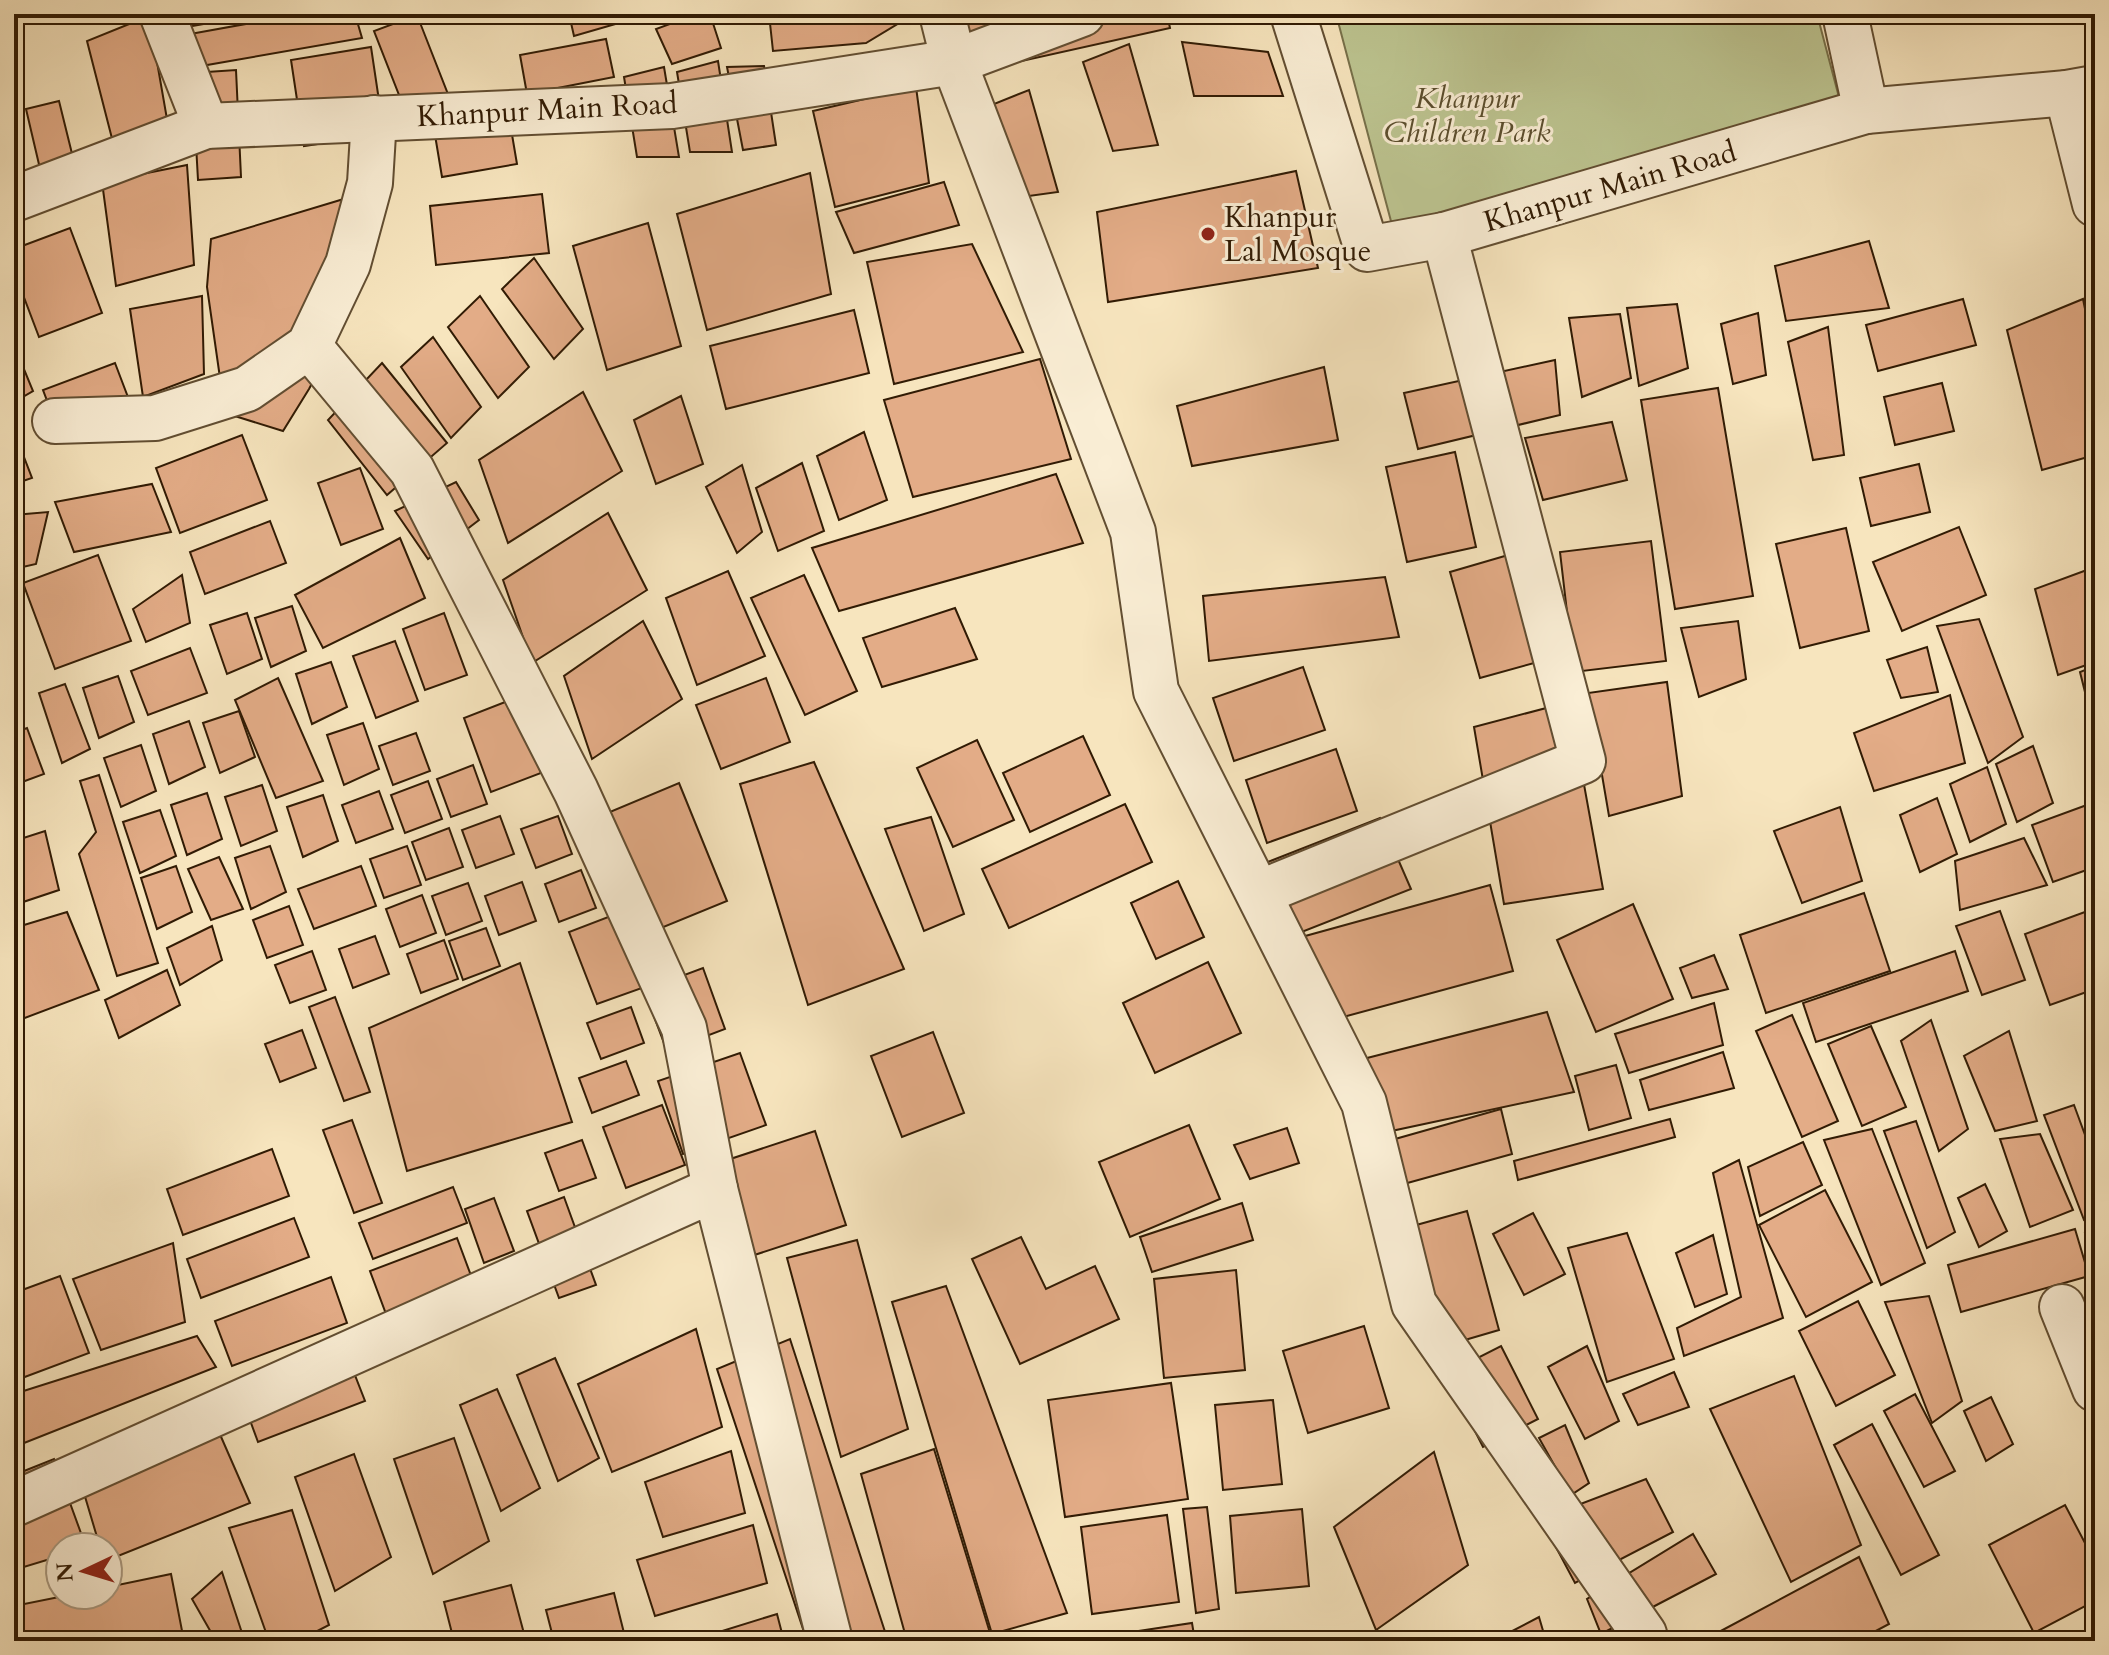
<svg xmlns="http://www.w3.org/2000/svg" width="2109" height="1655" font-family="Cardo,serif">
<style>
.green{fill:#bdc591;stroke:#77704a;stroke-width:2}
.building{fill:#e3ac87;stroke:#311b04;stroke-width:2}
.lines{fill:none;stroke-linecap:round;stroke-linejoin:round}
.minor-casing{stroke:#624e32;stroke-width:48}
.minor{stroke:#faeed5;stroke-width:44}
.poi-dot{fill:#8f2418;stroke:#faeed5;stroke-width:3}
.labels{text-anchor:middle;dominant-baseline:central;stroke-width:6;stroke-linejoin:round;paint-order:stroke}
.park-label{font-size:30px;font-style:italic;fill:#5b4e2e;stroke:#faeed5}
.street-label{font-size:30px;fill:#311b04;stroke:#faeed5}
.poi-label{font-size:30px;fill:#311b04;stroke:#faeed5;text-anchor:start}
</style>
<rect width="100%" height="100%" fill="#f7e5be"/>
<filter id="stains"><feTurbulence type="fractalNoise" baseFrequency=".0025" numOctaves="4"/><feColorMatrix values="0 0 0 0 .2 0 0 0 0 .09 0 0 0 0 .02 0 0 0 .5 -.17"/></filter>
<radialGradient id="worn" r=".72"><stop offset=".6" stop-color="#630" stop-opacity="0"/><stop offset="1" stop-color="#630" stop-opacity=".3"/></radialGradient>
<!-- green -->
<polygon class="green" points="1336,14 1817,14 1845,120 1396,240"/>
<!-- building -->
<g class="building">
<polygon points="172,14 260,14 175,29"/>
<polygon points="301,14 355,14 362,38 184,69 179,36"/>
<polygon points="569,14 650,14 574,36"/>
<polygon points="697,14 710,14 721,48 672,64 656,29"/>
<polygon points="769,14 891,14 904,20 866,43 773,51"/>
<polygon points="959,14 1167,14 1170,28 972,72"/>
<polygon points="1170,14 1215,14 1171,21"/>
<polygon points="417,15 453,107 410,123 374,31"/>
<polygon points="149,16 171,142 117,158 87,41"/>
<polygon points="606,39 614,77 527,94 520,55"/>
<polygon points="1182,42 1268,52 1283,96 1194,96"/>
<polygon points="1129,44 1158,145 1113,151 1083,62"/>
<polygon points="371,47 384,134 304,146 291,60"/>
<polygon points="718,61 732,152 690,152 677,72"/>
<polygon points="764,66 776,145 743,150 727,67"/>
<polygon points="664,67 679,157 637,157 624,77"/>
<polygon points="236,70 241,177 198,180 192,73"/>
<polygon points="916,87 929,183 835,207 813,111"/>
<polygon points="1029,90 1058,192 1014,198 984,108"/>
<polygon points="59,101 79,182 45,190 26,109"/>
<polygon points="508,111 517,164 442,177 433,123"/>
<polygon points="187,165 194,265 116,286 102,182"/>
<polygon points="1296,171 1318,268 1108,302 1097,212"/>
<polygon points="810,173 831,294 707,330 677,214"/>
<polygon points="944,182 959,225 854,253 836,212"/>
<polygon points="542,194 549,253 436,265 430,206"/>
<polygon points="357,195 333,344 309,389 283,431 225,413 207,287 211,239"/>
<polygon points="648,223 681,346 607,370 573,246"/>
<polygon points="70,228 102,313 39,337 14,271 14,249"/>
<polygon points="1869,241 1889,308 1786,321 1775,266"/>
<polygon points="972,244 1023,352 894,384 867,262"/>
<polygon points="534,258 583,329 554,359 502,289"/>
<polygon points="202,296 204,374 143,397 130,309"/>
<polygon points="480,296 529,367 498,398 448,327"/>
<polygon points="1963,299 1976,345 1878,371 1866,325"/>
<polygon points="2083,299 2095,358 2095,455 2042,470 2007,330"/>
<polygon points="1677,304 1688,368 1639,386 1627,308"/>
<polygon points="854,310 869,373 726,409 710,346"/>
<polygon points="1758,313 1766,375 1733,384 1721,324"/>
<polygon points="1620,314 1631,378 1582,397 1569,318"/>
<polygon points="1828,327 1844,455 1813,460 1788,342"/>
<polygon points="433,337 481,407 451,438 401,367"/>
<polygon points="14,345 33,391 14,402"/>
<polygon points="1040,359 1071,459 913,497 884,400"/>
<polygon points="1555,360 1560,415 1418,449 1404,393"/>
<polygon points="115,363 134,413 62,440 43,390"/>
<polygon points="382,363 447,443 387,495 328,420"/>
<polygon points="1324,367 1338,440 1192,466 1177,406"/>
<polygon points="1942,383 1954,431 1895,445 1884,397"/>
<polygon points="1718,388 1753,596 1675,609 1641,400"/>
<polygon points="583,392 622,471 508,543 479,460"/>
<polygon points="681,396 703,464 656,484 634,420"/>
<polygon points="1612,422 1627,480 1543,500 1525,438"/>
<polygon points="864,432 887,500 839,520 817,456"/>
<polygon points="242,435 267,500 180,533 156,468"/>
<polygon points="17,439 32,478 14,484 14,440"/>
<polygon points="1455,452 1476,547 1407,562 1386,467"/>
<polygon points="802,463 824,531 778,551 756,488"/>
<polygon points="1919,464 1930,512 1871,526 1860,478"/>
<polygon points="742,465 762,532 737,553 706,487"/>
<polygon points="360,468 383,529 341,545 318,483"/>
<polygon points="1056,474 1083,543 839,611 812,548"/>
<polygon points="456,482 479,520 428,559 395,511"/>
<polygon points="152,484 171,532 74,552 55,502"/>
<polygon points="48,512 36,564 14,569 14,515"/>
<polygon points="608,513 647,590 532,663 503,580"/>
<polygon points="270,521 286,563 205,594 190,552"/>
<polygon points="1959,527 1986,595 1902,631 1873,562"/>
<polygon points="1846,528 1869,631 1800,648 1776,544"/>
<polygon points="400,538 425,598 323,648 295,595"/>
<polygon points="1651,541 1666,661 1574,672 1560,552"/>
<polygon points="1515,553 1545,660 1480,678 1450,572"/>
<polygon points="98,555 131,641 55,669 23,583"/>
<polygon points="2095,567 2095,662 2058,675 2035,589"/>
<polygon points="728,571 765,656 697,685 666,598"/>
<polygon points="182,575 190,623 146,642 133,609"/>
<polygon points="804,575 857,691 805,715 751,598"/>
<polygon points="1385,577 1399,637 1209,661 1203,596"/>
<polygon points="292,606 306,651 271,667 255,618"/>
<polygon points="955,608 977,659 882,687 863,638"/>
<polygon points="247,613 262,659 227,674 210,625"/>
<polygon points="444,613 467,675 425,690 403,629"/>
<polygon points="1979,619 2023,737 1988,763 1937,626"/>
<polygon points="643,621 682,699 592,759 564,676"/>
<polygon points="1738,621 1746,679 1699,697 1681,628"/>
<polygon points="395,641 418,701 376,718 353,656"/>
<polygon points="1927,647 1938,692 1901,698 1887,660"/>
<polygon points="190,648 207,693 148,715 131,671"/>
<polygon points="331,662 347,707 312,724 296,674"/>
<polygon points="2095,666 2095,732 2080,672"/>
<polygon points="1303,667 1325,730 1234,761 1213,698"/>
<polygon points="118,676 134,722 99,738 83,688"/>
<polygon points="278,678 323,781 276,798 235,700"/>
<polygon points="766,678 790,742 721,769 696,705"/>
<polygon points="1667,682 1682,796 1609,816 1588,693"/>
<polygon points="65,684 90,749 62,763 39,693"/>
<polygon points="1950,695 1965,763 1874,791 1854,733"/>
<polygon points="513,699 541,773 491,792 464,718"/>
<polygon points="1569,702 1603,889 1504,904 1474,727"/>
<polygon points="239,711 255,757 220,773 203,723"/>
<polygon points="189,721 205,767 169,784 153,734"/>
<polygon points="363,723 379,769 344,785 327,735"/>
<polygon points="27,728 44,774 14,785 14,733"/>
<polygon points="416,733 430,771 393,785 379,746"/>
<polygon points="1083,736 1110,795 1030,832 1003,773"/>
<polygon points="977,740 1014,820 953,847 917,768"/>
<polygon points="141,745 156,791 121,807 104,758"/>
<polygon points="2033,746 2053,803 2017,822 1996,764"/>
<polygon points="1336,749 1357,811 1267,843 1246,780"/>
<polygon points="814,762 904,969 808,1005 740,784"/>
<polygon points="473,765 487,804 451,817 437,779"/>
<polygon points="1987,767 2006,824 1970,842 1950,784"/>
<polygon points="99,775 158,963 117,976 79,854 96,832 80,781"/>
<polygon points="428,781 442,819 405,833 391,795"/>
<polygon points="679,783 727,901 622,944 574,827"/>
<polygon points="262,785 277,831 241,846 225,797"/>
<polygon points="379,791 393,829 356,843 342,805"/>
<polygon points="207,793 222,839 187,855 171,805"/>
<polygon points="323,795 338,841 303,857 287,807"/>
<polygon points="1937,798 1957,854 1920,872 1900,815"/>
<polygon points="2095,802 2095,867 2053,882 2032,825"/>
<polygon points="1125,804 1152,862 1009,928 982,869"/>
<polygon points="1840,807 1862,881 1802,903 1774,831"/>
<polygon points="160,810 176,856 140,873 123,822"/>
<polygon points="500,816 514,854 476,868 462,830"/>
<polygon points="558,816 572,854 536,868 521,829"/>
<polygon points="931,817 964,914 924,931 885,829"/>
<polygon points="1380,818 1411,889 1289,937 1260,865"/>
<polygon points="449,828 463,867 426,880 412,842"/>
<polygon points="45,831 59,890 14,905 14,841"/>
<polygon points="2024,838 2047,885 1960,910 1955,861"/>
<polygon points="270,846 286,892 251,909 235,858"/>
<polygon points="407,846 421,885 384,898 370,859"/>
<polygon points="219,857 243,909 211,920 188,869"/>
<polygon points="176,866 192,912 157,929 141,878"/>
<polygon points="361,866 376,906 314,929 298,889"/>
<polygon points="581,870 596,908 559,922 545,884"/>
<polygon points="1178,881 1204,937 1156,959 1131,903"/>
<polygon points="522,882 536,921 499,935 485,896"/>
<polygon points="468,883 482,921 446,935 432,896"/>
<polygon points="1490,885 1513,971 1321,1023 1298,938"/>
<polygon points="1864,893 1890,971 1766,1013 1740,935"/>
<polygon points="422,895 436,933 400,947 386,909"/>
<polygon points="1633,904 1673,999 1596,1032 1557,940"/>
<polygon points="289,906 303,945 267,958 253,920"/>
<polygon points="2093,909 2095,914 2095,989 2050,1005 2025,934"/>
<polygon points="2000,911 2025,980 1982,995 1956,926"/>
<polygon points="67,912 99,990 14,1022 14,928"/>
<polygon points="616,914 642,988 597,1004 569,932"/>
<polygon points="212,926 222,960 180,985 167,948"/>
<polygon points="486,928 500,966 463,980 449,941"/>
<polygon points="375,936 389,974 353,988 339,949"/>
<polygon points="444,940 458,979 421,993 407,954"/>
<polygon points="312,951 326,990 290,1003 275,965"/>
<polygon points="1955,951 1968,991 1816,1042 1803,1003"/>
<polygon points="1714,955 1728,989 1692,998 1680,968"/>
<polygon points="1208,962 1241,1033 1155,1073 1123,1003"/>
<polygon points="520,963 572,1122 407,1171 369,1028"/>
<polygon points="703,968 725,1029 667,1051 644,990"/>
<polygon points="167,970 180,1005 119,1038 105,1000"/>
<polygon points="335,997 370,1092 344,1101 309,1007"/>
<polygon points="1714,1003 1723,1045 1629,1073 1615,1034"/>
<polygon points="631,1007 644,1043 601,1059 587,1023"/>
<polygon points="1547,1012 1574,1092 1382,1133 1367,1058"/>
<polygon points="1792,1015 1838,1121 1802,1137 1756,1031"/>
<polygon points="1931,1020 1968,1129 1939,1151 1901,1041"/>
<polygon points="1871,1026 1906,1107 1862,1126 1828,1044"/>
<polygon points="302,1030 316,1068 280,1082 265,1044"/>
<polygon points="2009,1031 2037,1121 1995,1131 1964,1056"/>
<polygon points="933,1032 964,1113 902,1137 871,1056"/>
<polygon points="1723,1052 1734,1088 1649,1110 1640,1080"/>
<polygon points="740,1053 766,1125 683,1154 658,1081"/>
<polygon points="626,1061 639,1095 592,1113 579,1078"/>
<polygon points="1616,1065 1631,1118 1589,1130 1575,1076"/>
<polygon points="662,1105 685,1165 626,1188 603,1127"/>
<polygon points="2074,1105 2095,1162 2095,1215 2084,1220 2044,1115"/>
<polygon points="1501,1109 1512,1154 1393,1187 1381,1143"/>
<polygon points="1670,1119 1675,1137 1518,1180 1514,1161"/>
<polygon points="352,1120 382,1203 354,1213 323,1130"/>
<polygon points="1916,1121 1955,1232 1927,1248 1884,1131"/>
<polygon points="1189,1125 1220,1199 1130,1237 1099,1162"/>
<polygon points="1287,1128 1299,1163 1250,1179 1234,1145"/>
<polygon points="1872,1129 1925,1263 1881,1285 1824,1140"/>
<polygon points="815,1131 846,1225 727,1264 697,1170"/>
<polygon points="2040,1134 2073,1210 2030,1227 2000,1139"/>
<polygon points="582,1140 596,1178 559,1191 545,1153"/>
<polygon points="1803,1142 1822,1185 1760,1216 1748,1167"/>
<polygon points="272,1149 289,1196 183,1235 167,1189"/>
<polygon points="1739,1160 1783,1318 1684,1356 1677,1328 1741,1297 1713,1173"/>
<polygon points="1985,1184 2007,1231 1979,1247 1958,1198"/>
<polygon points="453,1187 467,1223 373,1259 359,1223"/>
<polygon points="1825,1190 1872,1282 1806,1317 1759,1225"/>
<polygon points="564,1197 596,1285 559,1298 527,1211"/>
<polygon points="494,1198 514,1251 484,1263 465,1209"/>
<polygon points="1242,1203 1253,1240 1152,1272 1140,1237"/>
<polygon points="1467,1211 1499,1330 1441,1347 1409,1227"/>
<polygon points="1533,1213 1565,1274 1524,1295 1493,1234"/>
<polygon points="294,1218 309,1257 201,1298 187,1259"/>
<polygon points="2075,1229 2089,1276 1961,1312 1948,1265"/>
<polygon points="2095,1230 2095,1269 2094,1270 2085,1233"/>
<polygon points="1627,1233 1674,1359 1607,1382 1568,1248"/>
<polygon points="1713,1235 1727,1294 1695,1307 1676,1253"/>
<polygon points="1021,1237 1046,1289 1095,1266 1119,1319 1020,1364 972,1259"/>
<polygon points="457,1238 476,1289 389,1322 370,1271"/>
<polygon points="857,1240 908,1429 841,1457 787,1258"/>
<polygon points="173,1243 185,1322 101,1350 73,1279"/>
<polygon points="1236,1270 1245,1370 1164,1378 1154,1279"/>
<polygon points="60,1276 89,1353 14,1381 14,1293"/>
<polygon points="331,1277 347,1323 232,1366 215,1321"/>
<polygon points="946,1286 1067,1613 992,1634 892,1302"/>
<polygon points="1929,1296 1962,1401 1932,1423 1885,1302"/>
<polygon points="1858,1301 1895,1375 1836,1406 1799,1331"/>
<polygon points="1364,1326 1389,1408 1308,1433 1283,1351"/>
<polygon points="696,1329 722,1427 612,1472 578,1384"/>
<polygon points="197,1336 216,1367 14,1447 14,1394"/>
<polygon points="790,1339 888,1641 807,1641 717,1369"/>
<polygon points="342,1342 365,1401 258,1442 236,1382"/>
<polygon points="1501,1346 1538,1419 1483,1447 1446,1374"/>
<polygon points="1587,1346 1619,1421 1585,1439 1548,1367"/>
<polygon points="555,1358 599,1458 558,1481 517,1375"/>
<polygon points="1674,1372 1689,1407 1638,1425 1623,1394"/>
<polygon points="1794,1376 1861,1545 1791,1582 1710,1409"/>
<polygon points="1171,1383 1188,1499 1065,1517 1048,1400"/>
<polygon points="497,1389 540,1488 501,1511 460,1405"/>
<polygon points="1915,1394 1955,1471 1924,1487 1884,1411"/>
<polygon points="1991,1397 2013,1444 1986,1461 1964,1411"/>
<polygon points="1273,1400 1282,1484 1223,1490 1215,1405"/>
<polygon points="215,1423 250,1503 108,1560 108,1547 100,1547 75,1463"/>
<polygon points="1872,1424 1939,1555 1901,1575 1834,1445"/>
<polygon points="1565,1425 1589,1483 1571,1495 1539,1438"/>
<polygon points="454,1438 489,1541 433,1574 394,1459"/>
<polygon points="934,1449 990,1633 960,1641 907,1641 861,1474"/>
<polygon points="731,1451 745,1513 663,1537 645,1482"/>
<polygon points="1434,1452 1468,1565 1376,1630 1334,1527"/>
<polygon points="354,1454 391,1557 335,1591 295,1477"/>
<polygon points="54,1459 86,1547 60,1547 60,1556 14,1570 14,1475"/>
<polygon points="1646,1479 1673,1532 1575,1583 1541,1519"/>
<polygon points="2065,1505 2095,1562 2095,1601 2034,1633 1989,1545"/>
<polygon points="1207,1507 1219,1609 1196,1613 1183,1509"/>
<polygon points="1302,1509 1309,1586 1236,1593 1230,1516"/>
<polygon points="292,1510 329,1625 298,1641 269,1641 229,1528"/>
<polygon points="1167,1515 1179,1602 1092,1614 1081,1527"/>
<polygon points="753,1525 767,1583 655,1616 637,1560"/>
<polygon points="1693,1534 1716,1574 1601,1634 1587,1599"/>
<polygon points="1859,1557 1889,1624 1857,1641 1702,1641"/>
<polygon points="222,1572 244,1639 238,1641 216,1641 192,1599"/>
<polygon points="171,1574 184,1641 14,1641 14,1606 69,1595 108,1595 108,1587"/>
<polygon points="511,1585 526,1641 454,1641 444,1602"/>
<polygon points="614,1593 626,1641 554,1641 546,1610"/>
<polygon points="777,1614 784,1641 690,1641"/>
<polygon points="1539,1617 1546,1641 1493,1641"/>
<polygon points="1192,1623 1195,1641 1098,1641 1098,1637"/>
</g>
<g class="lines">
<defs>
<g id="minor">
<polyline points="162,14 206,126"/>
<polyline points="942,14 954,62 1133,532 1156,691 1364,1103 1414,1304 1644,1634 1646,1641"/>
<polyline points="1293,14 1367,249 1444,235 1866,111 2067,93 2095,88"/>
<polyline points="1845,14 1866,111"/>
<polyline points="2067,93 2095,204"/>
<polyline points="14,199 206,126 672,106 954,62 1082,14"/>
<polyline points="309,346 412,470 576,791 684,1028 715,1189"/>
<polyline points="55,421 155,418 247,389 309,346 348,264 370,183 374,118"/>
<polyline points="1259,893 1583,761 1444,235"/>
<polyline points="2062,1307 2095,1389"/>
<polyline points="14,1504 715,1189 830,1641"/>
</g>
</defs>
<!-- minor casing -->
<use href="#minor" class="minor-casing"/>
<!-- minor -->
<use href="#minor" class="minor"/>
</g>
<!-- markers -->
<circle class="poi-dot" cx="1208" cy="234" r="8"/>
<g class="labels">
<!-- park labels -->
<g class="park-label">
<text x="1467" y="98">Khanpur<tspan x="1467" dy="34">Children Park</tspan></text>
</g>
<!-- street labels -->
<g class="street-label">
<text transform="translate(547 110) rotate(-3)">Khanpur Main Road</text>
<text transform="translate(1610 187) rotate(-16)">Khanpur Main Road</text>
</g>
<!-- poi labels -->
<g class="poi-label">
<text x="1224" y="217">Khanpur<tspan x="1224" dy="34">Lal Mosque</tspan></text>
</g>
</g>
<!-- margin -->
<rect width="2109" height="1655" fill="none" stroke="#f7e5be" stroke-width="48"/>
<rect x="16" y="16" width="2077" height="1623" fill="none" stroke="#311b04" stroke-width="4"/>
<rect x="24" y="24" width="2061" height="1607" fill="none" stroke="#311b04" stroke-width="2"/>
<!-- north arrow -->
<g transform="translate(84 1571) rotate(266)"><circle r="38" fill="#faeed5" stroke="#aa9a81" stroke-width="2"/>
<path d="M0-6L14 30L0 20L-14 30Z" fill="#8f2418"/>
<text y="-12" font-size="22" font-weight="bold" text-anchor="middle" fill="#311b04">N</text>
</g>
<rect width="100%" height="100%" filter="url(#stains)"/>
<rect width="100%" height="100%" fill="url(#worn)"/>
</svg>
